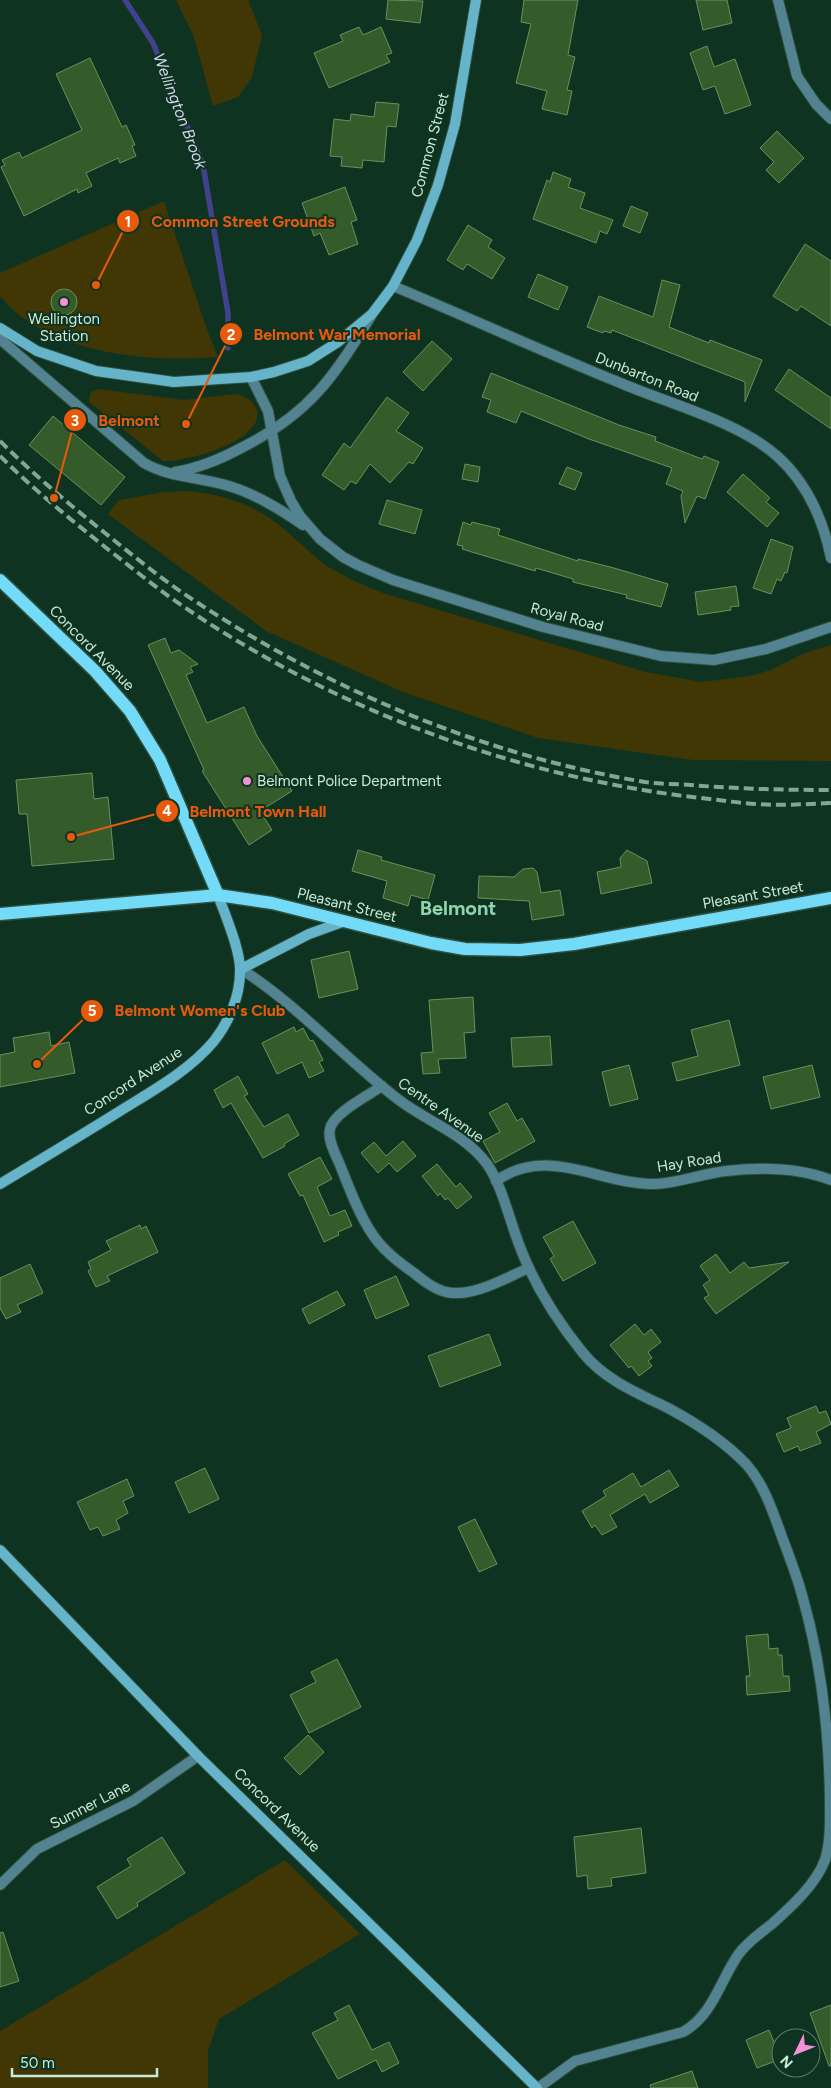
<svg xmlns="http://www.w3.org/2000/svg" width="831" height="2088" font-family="Figtree,sans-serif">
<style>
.green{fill:#403705}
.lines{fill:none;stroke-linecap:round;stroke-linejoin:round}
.stream{stroke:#41428e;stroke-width:5.5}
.building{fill:#355b2a;stroke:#68915d}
.street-casing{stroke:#2d503e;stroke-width:12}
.secondary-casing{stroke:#2d503e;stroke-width:12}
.primary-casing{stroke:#2d503e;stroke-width:15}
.street{stroke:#538290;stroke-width:10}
.secondary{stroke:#66b4ca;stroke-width:10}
.primary{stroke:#73daf7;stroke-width:12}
.rail{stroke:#84a794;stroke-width:4;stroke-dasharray:10 5;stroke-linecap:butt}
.poi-dot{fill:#f391d6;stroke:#0f3321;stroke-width:2}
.labels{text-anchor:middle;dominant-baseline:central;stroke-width:4;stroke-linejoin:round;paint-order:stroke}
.street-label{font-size:15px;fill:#c9ebd7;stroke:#0f3321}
.poi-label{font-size:15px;fill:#c9ebd7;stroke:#0f3321}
.water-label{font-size:16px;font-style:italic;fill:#d4d7ed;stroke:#0f3321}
.district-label{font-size:20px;font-weight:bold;fill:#90d4ad;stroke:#0f3321}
.leader{fill:none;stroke:#e8590c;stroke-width:2}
.callout-dot{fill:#e8590c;stroke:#0f3321;stroke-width:2}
.mark-label{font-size:15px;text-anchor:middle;font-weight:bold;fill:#fff}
.callout-label{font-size:16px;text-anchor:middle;font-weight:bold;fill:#e8590c;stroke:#0f3321;stroke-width:4;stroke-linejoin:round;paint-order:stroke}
</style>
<rect width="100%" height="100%" fill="#0f3321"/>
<!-- green -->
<g class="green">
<polygon points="176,0 248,0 262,35 252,77 238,97 213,106 194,37"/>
<path d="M164,201L206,327L218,357C149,363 47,354 0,296V273Z"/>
<path d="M98,389L184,400L235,394C244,396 252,399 256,408C269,440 185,463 163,461L89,402L90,393Z"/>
<path d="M189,491C225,495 256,505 284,529C297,540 310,553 324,564C344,577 364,586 386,594L646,672L702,682L750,676L771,670L805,653L831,645V761L693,760L538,738L403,692L266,631L108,514L119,500L164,492Z"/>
<polygon points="285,1860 360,1934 219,2019 208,2050 208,2088 0,2088 0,2031"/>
</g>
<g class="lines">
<!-- stream -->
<polyline class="stream" points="125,0 153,43 203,165 228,313 228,348"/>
</g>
<!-- building -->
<g class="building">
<polygon points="388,0 423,1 420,23 386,19"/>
<polygon points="524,0 578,0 568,55 575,57 567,90 572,91 567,115 542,109 547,91 516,83 531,24 521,22"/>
<polygon points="696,0 727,0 732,23 703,30"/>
<polygon points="359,27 363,35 381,27 392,53 386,55 390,62 329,88 314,53 343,41 340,35"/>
<polygon points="707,46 714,67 735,59 751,105 725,114 715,86 703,90 690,53"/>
<polygon points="90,58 122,127 126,125 135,145 132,146 136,156 120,163 118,158 86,173 92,186 78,193 77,189 24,216 1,167 5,165 2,160 19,152 22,158 82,130 56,74"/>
<polygon points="376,102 399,104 396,127 387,126 384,162 363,160 362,168 341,166 342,157 330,156 334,119 350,121 351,114 374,117"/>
<polygon points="777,131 804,158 779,183 766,170 774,162 760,148"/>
<polygon points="553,172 571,179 568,187 585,193 580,208 613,220 607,234 600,231 596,243 533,219 547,180 550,182"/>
<polygon points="345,187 357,220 351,222 358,244 329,255 320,233 314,236 302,203"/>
<polygon points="631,206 648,213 640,233 623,226"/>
<polygon points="468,225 492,240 488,247 505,258 492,279 467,264 463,270 447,260"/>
<polygon points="805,244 831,261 831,326 801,306 797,311 773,296"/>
<polygon points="538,274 568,287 558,310 528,297"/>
<polygon points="662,280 680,285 669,327 709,343 710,340 762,360 745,402 745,382 612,330 611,333 604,331 603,333 587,327 599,296 653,317"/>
<circle cx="64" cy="302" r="13"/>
<polygon points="432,341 452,359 423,391 403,372"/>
<polygon points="789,369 831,398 831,429 775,390"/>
<polygon points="491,373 619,425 656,437 655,441 702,459 704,456 719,462 705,499 697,496 685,523 681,496 683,491 666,484 672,468 589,439 521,411 516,423 487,412 491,400 482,397"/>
<polygon points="387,397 409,413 396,431 423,448 413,464 409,462 390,483 370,464 356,484 351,481 344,490 322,475 344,443 350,448"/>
<polygon points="53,416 125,477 101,505 29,445"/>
<polygon points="465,464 480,467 478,482 462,479"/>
<polygon points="567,467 582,473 575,490 559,484"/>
<polygon points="743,474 770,498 766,502 779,513 767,527 727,492"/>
<polygon points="387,500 422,510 415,534 379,524"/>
<polygon points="463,522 471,525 472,522 500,529 498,535 578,561 578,559 614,568 668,584 661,607 626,598 627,595 573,582 573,579 536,568 535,571 462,549 463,546 457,545"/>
<polygon points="771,539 793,547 787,573 785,572 781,581 777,579 771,594 753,588"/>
<polygon points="736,586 739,606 730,607 731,610 698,615 695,592"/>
<polygon points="165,638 171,653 179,650 198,664 190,667 193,672 186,675 207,723 244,707 257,736 292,791 260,811 272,830 249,845 202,771 204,770 148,645"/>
<polygon points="92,773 94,799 108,797 114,859 32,866 27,814 19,814 16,780"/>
<polygon points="358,850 382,857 381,860 435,875 428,900 411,895 408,906 383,898 387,881 352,871"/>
<polygon points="627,850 647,861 652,883 601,894 597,872 621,867 620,858"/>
<polygon points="533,868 537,872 541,893 560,890 564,915 532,920 529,901 478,898 479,876 514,877 523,869"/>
<polygon points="349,951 358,989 319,998 311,960"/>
<polygon points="473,997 475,1032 464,1033 466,1058 438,1059 440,1073 423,1074 421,1053 433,1052 429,1000"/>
<polygon points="729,1020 740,1065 677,1081 672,1063 698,1056 691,1030"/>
<polygon points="294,1027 296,1032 303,1028 310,1041 313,1040 323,1060 319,1062 324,1071 309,1078 302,1062 277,1074 262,1043"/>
<polygon points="49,1032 51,1046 69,1042 75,1073 0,1087 0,1055 15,1052 13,1038"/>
<polygon points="550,1036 552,1065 513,1067 511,1038"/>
<polygon points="629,1065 638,1099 610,1106 602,1072"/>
<polygon points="812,1065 820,1097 771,1109 763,1077"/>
<polygon points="238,1076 248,1094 244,1096 264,1127 288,1114 299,1135 284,1144 285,1146 263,1158 231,1103 223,1108 214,1090"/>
<polygon points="507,1103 517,1121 522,1118 535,1141 495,1163 483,1141 500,1132 489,1113"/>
<polygon points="403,1141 416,1156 397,1172 389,1163 378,1173 361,1153 374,1142 386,1156"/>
<polygon points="320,1157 332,1179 317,1187 330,1216 345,1210 352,1226 338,1232 339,1235 324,1242 303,1195 300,1196 288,1174"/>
<polygon points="437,1164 456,1187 460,1183 472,1197 457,1209 448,1198 445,1200 440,1193 438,1196 422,1176"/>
<polygon points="573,1221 596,1263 563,1281 550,1259 554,1256 543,1237"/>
<polygon points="140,1225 141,1229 146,1226 158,1252 107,1276 110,1281 96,1287 88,1271 91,1269 88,1262 111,1250 106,1241"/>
<polygon points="716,1254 730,1273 744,1262 749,1268 789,1262 716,1314 704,1298 709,1295 703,1285 710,1280 700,1266"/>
<polygon points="30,1264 43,1293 17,1305 21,1312 6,1319 0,1308 0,1278"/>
<polygon points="396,1276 409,1305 376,1319 364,1290"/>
<polygon points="337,1291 345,1305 309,1324 302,1309"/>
<polygon points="635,1324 644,1335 651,1329 661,1342 648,1352 652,1358 648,1361 652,1366 639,1376 631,1366 629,1368 610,1345"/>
<polygon points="489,1334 501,1365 440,1387 428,1356"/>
<polygon points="816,1406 819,1413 826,1411 831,1424 816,1432 821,1443 800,1451 798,1446 784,1452 776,1434 791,1428 787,1418"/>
<polygon points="205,1468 219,1499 189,1513 175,1482"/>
<polygon points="669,1470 679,1486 650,1503 645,1494 610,1515 617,1527 602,1535 595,1525 592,1528 582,1511 606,1496 603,1491 633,1473 641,1487"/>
<polygon points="127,1479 134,1496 123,1501 128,1513 116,1520 120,1529 103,1536 98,1527 90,1530 77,1502"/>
<polygon points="475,1519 497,1564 479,1572 458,1527"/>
<polygon points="768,1634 769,1649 778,1648 778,1655 782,1655 783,1676 789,1676 790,1691 747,1695 746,1676 750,1676 746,1636"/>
<polygon points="337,1659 361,1707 309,1733 290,1695 316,1682 311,1672"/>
<polygon points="308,1735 324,1752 300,1775 284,1758"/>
<polygon points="641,1828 646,1873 611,1878 612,1886 588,1889 587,1875 577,1877 574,1837"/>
<polygon points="162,1837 185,1873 137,1903 138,1906 117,1919 97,1887 131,1866 127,1859"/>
<polygon points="3,1932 19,1981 0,1987 0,1933"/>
<polygon points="349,2005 372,2050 389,2042 399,2063 382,2072 376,2060 338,2079 312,2033 338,2020 334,2013"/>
<polygon points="831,2005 831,2066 829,2066 810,2013"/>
<polygon points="769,2030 781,2059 757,2068 746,2040"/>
<polygon points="692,2071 698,2088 651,2088 650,2085"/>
</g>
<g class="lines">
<defs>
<g id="street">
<polyline points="778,0 797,76 816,104 831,119"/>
<path d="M393,286C470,318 546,353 623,384C670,404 739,422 777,456C806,482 823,519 831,558"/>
<path d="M0,339L144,463C170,478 201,477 229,486C256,494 280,509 303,525"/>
<polyline points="251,377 268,411 280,476 291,501 300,516 320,539 343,557 358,565 393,580 543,627 661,656 714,660 766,649 831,627"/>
<path d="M175,472C200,468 221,459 243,447C310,413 333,378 371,316"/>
<path d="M241,969C299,1006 344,1058 399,1100C428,1122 465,1134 487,1164C502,1185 510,1222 520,1247C534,1284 558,1322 583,1353C605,1380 637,1393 668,1408C696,1423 724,1441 746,1464C764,1484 773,1512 782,1537C789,1556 797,1576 802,1595C821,1661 829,1731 830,1799C830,1819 831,1841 825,1860C816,1884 792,1906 773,1923C761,1933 747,1942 738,1955C720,1981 713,2015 683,2032L575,2061L538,2088"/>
<path d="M382,1086C369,1095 333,1113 330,1129C327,1140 336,1155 340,1165C350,1190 362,1223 379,1243C389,1255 401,1264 414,1273C424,1281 434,1289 446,1292C473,1298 505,1278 529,1268"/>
<path d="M496,1181C547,1145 597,1183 651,1184C676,1184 700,1174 726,1171C760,1167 798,1167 831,1180"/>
<polyline points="0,1885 37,1849 133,1801 198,1756"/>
</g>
<g id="secondary">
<polyline points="0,328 37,351 96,371 174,382 251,377 274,372 308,361 338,342 372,314 393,286 417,240 438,185 455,124 476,0"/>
<polyline points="241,969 309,934 345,921"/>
<path d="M0,1184C40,1160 80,1136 120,1111C152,1091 189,1071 214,1041C229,1022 240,996 240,972C241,951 225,915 218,895"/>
<polyline points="0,1550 198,1756 537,2088"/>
</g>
<g id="primary">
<polyline points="0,580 95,671 130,711 160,760 218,895"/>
<polyline points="0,914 218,895 272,903 431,943 465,949 520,950 574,944 831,898"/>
</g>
</defs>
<!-- street casing -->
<use href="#street" class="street-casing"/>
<!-- secondary casing -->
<use href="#secondary" class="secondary-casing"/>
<!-- primary casing -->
<use href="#primary" class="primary-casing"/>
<!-- street -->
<use href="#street" class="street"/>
<!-- secondary -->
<use href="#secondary" class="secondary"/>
<!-- primary -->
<use href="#primary" class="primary"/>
<!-- rail -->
<g class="rail">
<path d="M0,441C33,474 69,504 105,533C135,557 165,582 198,603C332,691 486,756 645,782C660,784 676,784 691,785C738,789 784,790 831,790"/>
<path d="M0,456C33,489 69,518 105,547C127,564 149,582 171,598C327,707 512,777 701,798C720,800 738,803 757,804C781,806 806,804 831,803"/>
</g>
</g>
<!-- markers -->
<g class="poi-dot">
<circle cx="64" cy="302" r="5"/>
<circle cx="247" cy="781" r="5"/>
</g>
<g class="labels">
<!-- street labels -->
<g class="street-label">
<text transform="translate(430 145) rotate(-75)">Common Street</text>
<text transform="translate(647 377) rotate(22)">Dunbarton Road</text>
<text transform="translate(567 617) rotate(15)">Royal Road</text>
<text transform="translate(92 648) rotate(45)">Concord Avenue</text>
<text transform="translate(753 895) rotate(-10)">Pleasant Street</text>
<text transform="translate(347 905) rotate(14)">Pleasant Street</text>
<text transform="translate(133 1081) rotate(-33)">Concord Avenue</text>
<text transform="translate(441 1110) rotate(35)">Centre Avenue</text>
<text transform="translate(689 1162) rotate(-9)">Hay Road</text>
<text transform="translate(90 1805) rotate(-27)">Sumner Lane</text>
<text transform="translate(277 1810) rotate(44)">Concord Avenue</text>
</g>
<!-- poi labels -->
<g class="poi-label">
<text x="64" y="319">Wellington<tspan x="64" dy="17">Station</tspan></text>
<text x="257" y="781" text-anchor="start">Belmont Police Department</text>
</g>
<!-- water labels -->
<g class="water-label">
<text transform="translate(180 111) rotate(69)">Wellington Brook</text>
</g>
<!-- district labels -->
<g class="district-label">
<text x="458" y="908">Belmont</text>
</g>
</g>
<!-- callouts -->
<path class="leader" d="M96 285L128 221M186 424L231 334M54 498L75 420M71 837L167 811M37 1064L92 1011"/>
<g class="callout-dot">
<circle cx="96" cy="285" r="5"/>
<circle cx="186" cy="424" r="5"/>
<circle cx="54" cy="498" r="5"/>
<circle cx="71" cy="837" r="5"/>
<circle cx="37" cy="1064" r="5"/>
<circle cx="128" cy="221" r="12"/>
<circle cx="231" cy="334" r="12"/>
<circle cx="75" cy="420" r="12"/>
<circle cx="167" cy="811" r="12"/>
<circle cx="92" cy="1011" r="12"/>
</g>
<g class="mark-label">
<text x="128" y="227">1</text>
<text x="231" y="340">2</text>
<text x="75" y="426">3</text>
<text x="167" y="816">4</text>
<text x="92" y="1016">5</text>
</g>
<g class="callout-label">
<text x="243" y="227">Common Street Grounds</text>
<text x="337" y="340">Belmont War Memorial</text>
<text x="129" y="426">Belmont</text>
<text x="258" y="817">Belmont Town Hall</text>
<text x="200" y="1016">Belmont Women's Club</text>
</g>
<!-- north arrow -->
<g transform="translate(796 2053) rotate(227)"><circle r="24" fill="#0f3321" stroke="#597d6a"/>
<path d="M0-4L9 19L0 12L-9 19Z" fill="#f391d6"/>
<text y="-8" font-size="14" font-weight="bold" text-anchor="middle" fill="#c9ebd7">N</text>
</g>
<!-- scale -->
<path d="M12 2068v8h145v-8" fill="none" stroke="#c9ebd7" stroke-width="2.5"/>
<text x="20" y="2068" font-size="15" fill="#c9ebd7" stroke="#0f3321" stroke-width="4" paint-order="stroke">50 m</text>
</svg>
